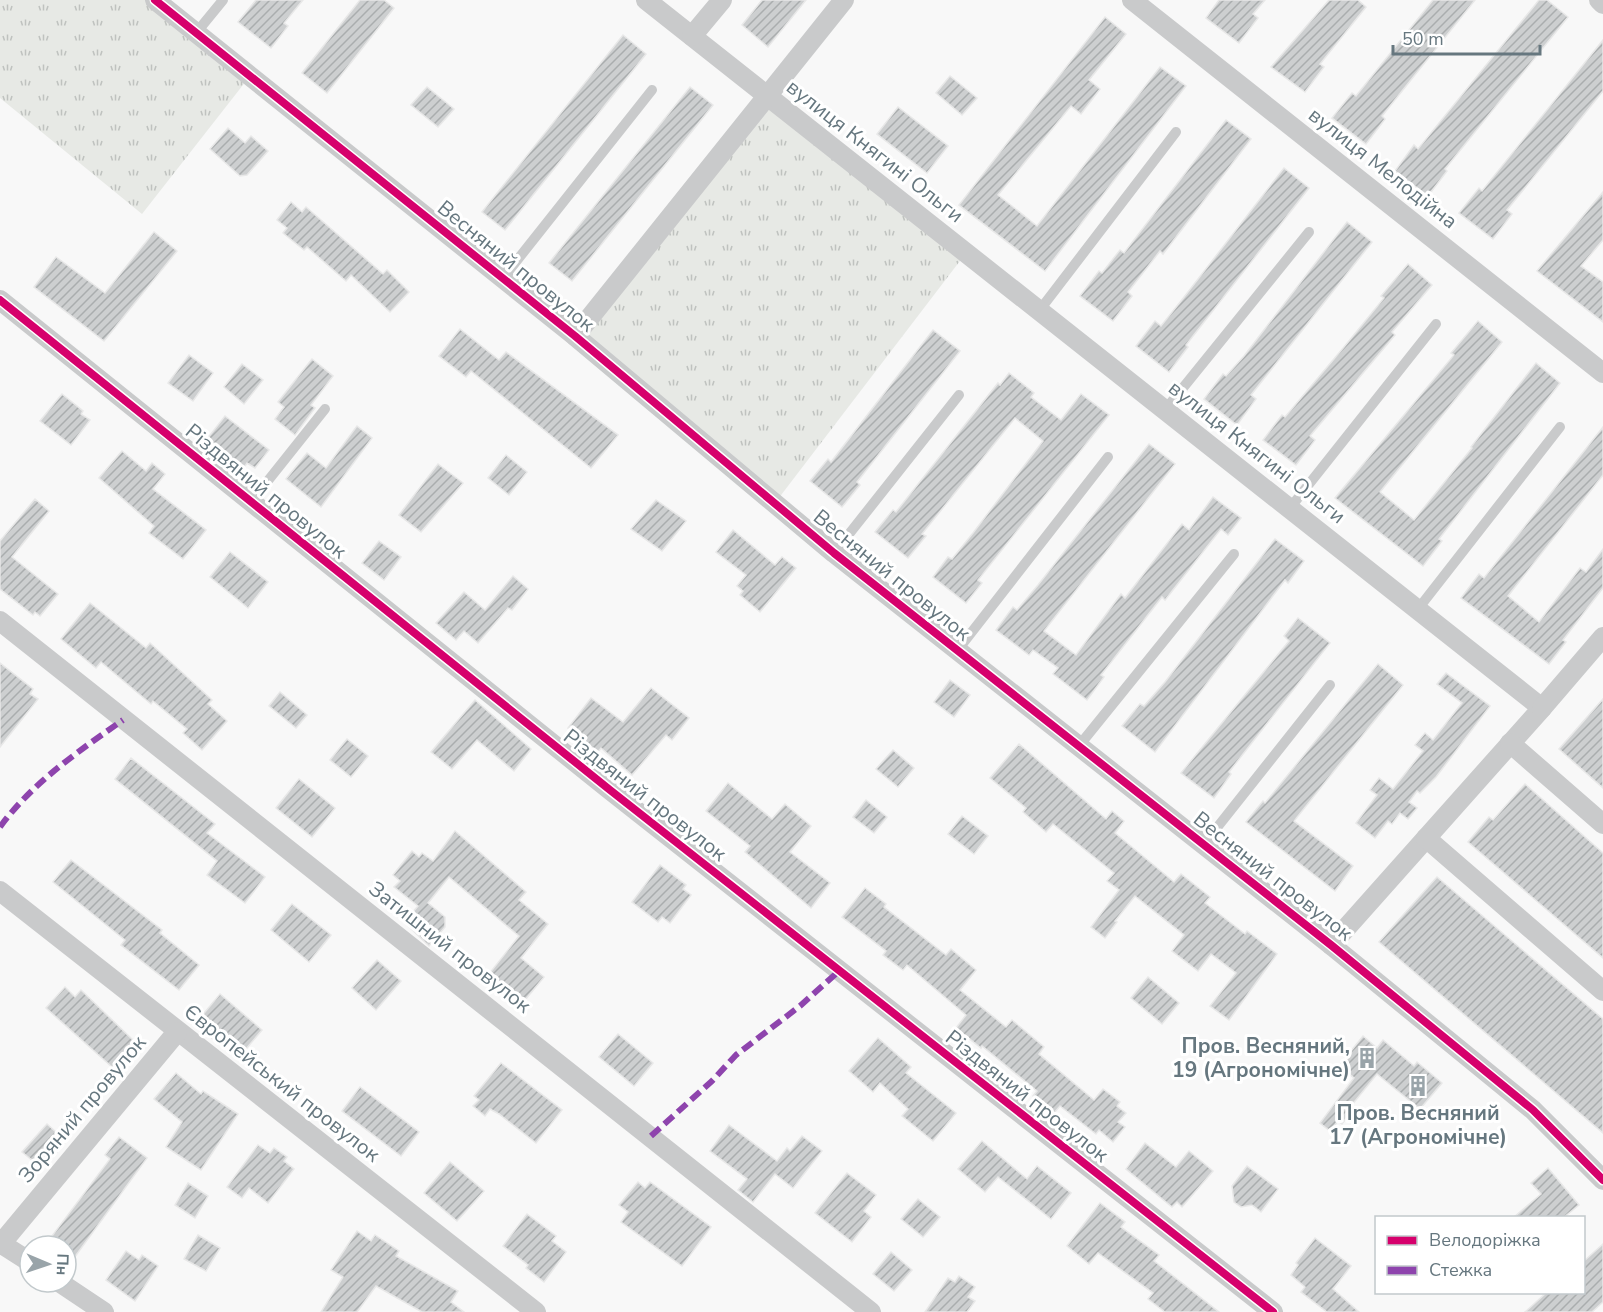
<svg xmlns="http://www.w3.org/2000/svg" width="1603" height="1312" font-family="'Nunito Sans',sans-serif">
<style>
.grass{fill:url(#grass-tufts)}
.building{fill:url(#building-hatch);stroke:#e8e8e8;stroke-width:1.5}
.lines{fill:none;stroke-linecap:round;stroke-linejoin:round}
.lane{stroke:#c9cacb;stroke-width:10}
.street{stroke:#c9cacb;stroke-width:20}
.quiet{stroke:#8e44ad;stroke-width:6;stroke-dasharray:12 6;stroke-linecap:butt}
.cycleway-casing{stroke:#fff;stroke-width:11}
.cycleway{stroke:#d6006c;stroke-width:8}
.labels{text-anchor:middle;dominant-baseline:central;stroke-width:6;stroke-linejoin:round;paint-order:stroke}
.street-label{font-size:21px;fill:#66777f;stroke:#fff}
.poi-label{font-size:21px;font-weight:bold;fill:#66777f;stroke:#fff;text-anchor:end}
</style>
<defs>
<pattern id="grass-tufts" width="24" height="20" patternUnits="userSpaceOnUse" patternTransform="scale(1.5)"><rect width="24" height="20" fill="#e7e9e5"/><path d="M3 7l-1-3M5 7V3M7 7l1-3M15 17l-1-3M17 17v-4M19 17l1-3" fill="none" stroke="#bfc2bf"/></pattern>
<pattern id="building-hatch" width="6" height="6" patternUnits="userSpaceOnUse" patternTransform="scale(1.5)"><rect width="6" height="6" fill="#cdcfd0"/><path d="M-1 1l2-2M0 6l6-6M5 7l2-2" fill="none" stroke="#aaadae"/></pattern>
</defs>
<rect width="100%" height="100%" fill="#f8f8f8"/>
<!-- grass -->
<g class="grass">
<polygon points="0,0 155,0 250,76 142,214 0,98"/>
<polygon points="767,96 966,253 775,503 575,336"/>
</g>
<!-- building -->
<g class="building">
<polygon points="256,0 303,0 284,23 288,26 271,48 238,22"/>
<polygon points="360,0 384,0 394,8 327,93 302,73"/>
<polygon points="762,0 806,0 768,47 742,25"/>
<polygon points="1219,0 1265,0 1253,14 1258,18 1239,43 1206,18"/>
<polygon points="1329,0 1358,0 1366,7 1320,64 1324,67 1305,92 1271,67"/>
<polygon points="1433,0 1475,0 1382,116 1385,119 1366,144 1332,118 1352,93 1356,96"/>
<polygon points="1539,0 1547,0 1568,17 1445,169 1447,171 1428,196 1395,171 1414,145 1418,149"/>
<polygon points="1105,17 1126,34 1089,80 1100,89 1081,114 1071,106 998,195 1037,226 1160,67 1186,86 1045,271 959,205"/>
<polygon points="623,35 646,54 505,230 482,212"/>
<polygon points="1603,40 1603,91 1507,210 1512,214 1493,239 1459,213 1479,188 1482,191"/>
<polygon points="950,76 977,98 962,115 936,93"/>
<polygon points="427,87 454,109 438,127 411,105"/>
<polygon points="690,87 713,105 572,281 549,263"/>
<polygon points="898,107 948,146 927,173 877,134"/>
<polygon points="1226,120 1251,139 1163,254 1160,251 1128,292 1132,296 1113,321 1080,296 1099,271 1102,273 1120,250 1124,253"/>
<polygon points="228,128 245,143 251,136 268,151 247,175 240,176 210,149"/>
<polygon points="1284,168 1309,188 1186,345 1188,347 1169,372 1136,346 1155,321 1161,326 1181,301"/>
<polygon points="1603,192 1603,240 1581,266 1603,282 1603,322 1537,271"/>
<polygon points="291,202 302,212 306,207 383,274 387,270 409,292 390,312 351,275 346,281 307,247 304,250 283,233 287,228 277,220"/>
<polygon points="1347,222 1372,242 1251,395 1256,399 1237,425 1204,399 1223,374 1226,376 1244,356"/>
<polygon points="154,232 177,251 104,341 34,287 56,257 105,293"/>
<polygon points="1408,264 1432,285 1392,332 1395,335 1310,436 1315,440 1296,465 1263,440 1282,415 1285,417 1344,347 1384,298 1381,296"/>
<polygon points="1478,321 1502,342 1380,492 1414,520 1472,448 1471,447 1536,363 1560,383 1439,539 1442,541 1423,566 1335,498 1454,355 1451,353"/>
<polygon points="460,329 499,360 506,352 618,435 591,468 471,371 466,377 439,356"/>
<polygon points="933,330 960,351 857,482 860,485 842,507 810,481 828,459 831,462"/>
<polygon points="189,355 213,373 193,401 168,383"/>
<polygon points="312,359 333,376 311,405 315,408 295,435 275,419 284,407 278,402"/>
<polygon points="242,364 263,380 244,404 224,387"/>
<polygon points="1009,373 1034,393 1031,397 1061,420 1081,394 1109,415 978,580 982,583 966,603 933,577 948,557 952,559 973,533 1043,441 1015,418 922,534 926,536 908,558 875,532 893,510 896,512 998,383 1000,385"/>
<polygon points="62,394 83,411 81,414 90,420 71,445 40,421"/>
<polygon points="225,416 269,450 255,468 247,463 241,472 203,444"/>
<polygon points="357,426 372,438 321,507 286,479 307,453 326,468"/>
<polygon points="1603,427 1603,475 1508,596 1539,622 1580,568 1586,572 1603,549 1603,588 1563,640 1566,642 1549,664 1461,598 1479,574 1484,578"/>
<polygon points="1149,444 1175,464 1044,631 1076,655 1121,594 1125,598 1182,524 1189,530 1213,497 1241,518 1228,535 1221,529 1165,600 1162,597 1101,675 1104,677 1087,700 1053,674 1058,668 1033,650 1029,655 996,630 1013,607 1017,610 1038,585"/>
<polygon points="122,451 146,471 152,463 165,474 153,489 206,530 183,559 149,533 154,526 99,478"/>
<polygon points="506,455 527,472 509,495 488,478"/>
<polygon points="438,464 463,483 421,532 399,515"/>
<polygon points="35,499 49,511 12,557 58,594 40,616 35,612 33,615 0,589 0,541"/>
<polygon points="656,500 686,521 662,551 631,529"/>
<polygon points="733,530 775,565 782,557 796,568 760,612 740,595 743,591 737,586 746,575 716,552"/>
<polygon points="1275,539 1304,561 1288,583 1285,580 1155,752 1122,726 1140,704 1144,706 1165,682"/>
<polygon points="379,541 401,557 384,580 362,563"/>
<polygon points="230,552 268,582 248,608 210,577"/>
<polygon points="513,576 528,589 512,610 508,608 478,643 464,631 456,640 436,623 464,592 485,610"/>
<polygon points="90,603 146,648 150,643 212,700 208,704 227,721 202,750 183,733 187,729 153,701 151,704 101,662 96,668 61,639"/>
<polygon points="1298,618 1330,643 1229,772 1231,774 1214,798 1181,773 1289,641 1284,636"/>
<polygon points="0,663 33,689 30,694 38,699 0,747"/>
<polygon points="1378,664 1403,685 1294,821 1353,866 1335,891 1246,822 1263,801 1265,803"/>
<polygon points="1446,673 1490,706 1436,777 1420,793 1417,791 1409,802 1417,808 1408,819 1400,813 1392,824 1388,821 1375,838 1356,823 1377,795 1370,790 1379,778 1393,789 1423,751 1415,745 1425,733 1433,740 1462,703 1437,684"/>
<polygon points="950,680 970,695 954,717 934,702"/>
<polygon points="651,688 689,718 672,740 666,735 632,775 601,748 598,752 568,728 591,698 623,722"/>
<polygon points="280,692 307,715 296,728 269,706"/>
<polygon points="1603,699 1603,788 1559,749"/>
<polygon points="475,700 531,749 514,771 477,740 452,769 431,752"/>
<polygon points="347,739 368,756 351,777 330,760"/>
<polygon points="1019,744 1106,819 1112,811 1124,821 1115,833 1174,882 1181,874 1210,897 1205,903 1245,934 1247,931 1277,954 1229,1020 1210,1006 1236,973 1211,954 1198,971 1172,951 1184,935 1135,896 1115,921 1117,922 1105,938 1091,927 1119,890 1107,881 1114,873 1053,824 1046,832 1023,812 1026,808 990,778"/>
<polygon points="893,750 914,768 898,787 876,769"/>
<polygon points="131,758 215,824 207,833 265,877 245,903 207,875 217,861 115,779"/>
<polygon points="299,779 335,808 312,837 276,808"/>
<polygon points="728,783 772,819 785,804 811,826 790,852 830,883 811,908 745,852 750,846 706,811"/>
<polygon points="1525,784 1603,853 1603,958 1468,842 1489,817 1493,820"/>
<polygon points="866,800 887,817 874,833 853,817"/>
<polygon points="962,816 988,836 974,854 948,834"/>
<polygon points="455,831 526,892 519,900 548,924 521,958 544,977 525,1000 501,982 497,988 485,979 519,936 449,877 428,903 445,917 445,927 429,946 404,922 418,906 394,887 400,881 393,875 412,851 419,857 422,853 433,861"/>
<polygon points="71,860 162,930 160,933 199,965 179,990 121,945 125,940 53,882"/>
<polygon points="660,865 686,885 683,889 691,895 670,923 662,917 658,922 632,902"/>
<polygon points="1437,877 1603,1019 1603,1133 1379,942"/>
<polygon points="865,888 886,904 884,907 946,955 951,949 976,970 960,990 1006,1027 1012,1020 1044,1047 1039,1054 1094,1100 1103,1089 1120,1102 1117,1106 1126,1113 1118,1122 1125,1127 1113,1142 1099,1130 1096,1134 1060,1106 1054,1113 1033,1096 1037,1091 982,1046 981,1048 956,1028 966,1015 907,965 903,970 883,955 886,951 842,917"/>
<polygon points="292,904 331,935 309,962 271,930"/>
<polygon points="377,960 401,981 376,1010 352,988"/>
<polygon points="1148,977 1179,1003 1162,1024 1131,998"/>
<polygon points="65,987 75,997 81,990 135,1042 112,1067 46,1008"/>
<polygon points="220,994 262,1030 246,1049 230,1035 226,1040 220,1035 215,1041 195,1024"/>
<polygon points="618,1034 653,1063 634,1086 599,1057"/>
<polygon points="1363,1036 1377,1048 1383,1040 1414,1066 1417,1062 1442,1083 1420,1109 1377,1074 1351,1106 1354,1108 1342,1124 1338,1121 1330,1131 1320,1123 1354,1078 1339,1066"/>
<polygon points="878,1038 911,1067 906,1073 956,1113 933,1141 902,1116 908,1109 880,1083 873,1092 849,1071"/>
<polygon points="501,1063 562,1110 536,1143 499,1114 490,1109 485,1116 473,1106 479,1100 474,1096"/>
<polygon points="176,1073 201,1094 203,1091 238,1114 201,1170 166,1147 182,1122 154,1099"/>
<polygon points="360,1087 419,1132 401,1156 342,1111"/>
<polygon points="47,1124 66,1141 52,1158 47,1154 38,1165 22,1152"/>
<polygon points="729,1125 777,1161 787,1148 790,1151 802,1136 822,1151 793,1188 775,1174 753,1202 738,1190 747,1179 710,1151"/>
<polygon points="119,1137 147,1158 74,1258 66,1253 66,1246 57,1246 49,1240 110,1159 105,1155"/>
<polygon points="982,1141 1027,1179 1037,1166 1071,1193 1051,1219 998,1177 985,1192 958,1169"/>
<polygon points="1145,1143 1176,1167 1189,1151 1213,1171 1182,1207 1177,1202 1172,1207 1126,1169"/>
<polygon points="258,1145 270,1153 274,1148 287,1157 284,1161 294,1169 268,1203 249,1188 242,1198 227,1187"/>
<polygon points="450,1162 484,1191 457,1221 424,1193"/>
<polygon points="1247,1166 1278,1189 1261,1212 1252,1205 1241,1207 1234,1202 1232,1186"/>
<polygon points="1548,1168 1579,1205 1563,1218 1513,1218 1541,1194 1531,1183"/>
<polygon points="847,1173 876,1195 864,1211 871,1217 852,1242 815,1213"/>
<polygon points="638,1182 645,1188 650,1182 711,1227 682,1266 621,1222 628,1212 619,1205"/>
<polygon points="188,1183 208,1196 195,1218 175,1205"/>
<polygon points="918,1199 940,1217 923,1237 901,1219"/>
<polygon points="1100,1203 1125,1222 1121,1227 1159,1255 1154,1261 1219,1312 1165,1312 1148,1299 1153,1293 1098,1253 1089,1264 1067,1246"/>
<polygon points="527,1214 556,1236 552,1241 566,1252 544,1282 526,1268 528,1265 503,1246"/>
<polygon points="357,1231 371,1241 375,1235 399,1251 396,1256 458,1291 451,1302 464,1312 422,1312 376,1286 357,1312 321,1312 343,1277 331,1270"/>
<polygon points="198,1235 220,1248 206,1271 184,1259"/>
<polygon points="1315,1238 1351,1266 1333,1289 1359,1312 1327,1312 1301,1292 1305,1287 1291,1275 1298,1265 1296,1263"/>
<polygon points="1603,1244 1603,1302 1592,1312 1525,1312 1546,1293 1584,1293 1584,1261"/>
<polygon points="126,1251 139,1260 142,1255 158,1266 135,1301 106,1280"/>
<polygon points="891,1252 912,1270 894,1291 873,1274"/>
<polygon points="959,1276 975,1287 968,1297 975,1301 967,1312 925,1312 948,1278 955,1282"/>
</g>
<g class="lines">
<!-- lane -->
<g class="lane">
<polyline points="196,33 223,0"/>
<polyline points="503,278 652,90"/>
<polyline points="1039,311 1176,132"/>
<polyline points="1165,410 1309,232"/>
<polyline points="251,502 325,409"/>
<polyline points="1290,508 1436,324"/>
<polyline points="834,553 959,395"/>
<polyline points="1418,609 1560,427"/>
<polyline points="957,651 1108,457"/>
<polyline points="1078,747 1234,554"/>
<polyline points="1204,844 1330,685"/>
</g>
<!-- street -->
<g class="street">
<polyline points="155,0 575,336 834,553 1331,945 1533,1110 1603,1180"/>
<polyline points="646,0 1542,708 1331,945"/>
<polyline points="1132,0 1603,373"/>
<polyline points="1599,0 1603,4"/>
<polyline points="692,36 722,0"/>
<polyline points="0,300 610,790 1273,1312"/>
<polyline points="575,336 844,0"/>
<polyline points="0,621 871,1312"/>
<polyline points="1542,708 1603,637"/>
<polyline points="1510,743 1603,824"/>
<polyline points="1426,838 1603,991"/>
<polyline points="0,891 536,1312"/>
<polyline points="0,1243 30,1262"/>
<polyline points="0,1245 177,1032"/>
<polyline points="59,1282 104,1312"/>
</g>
<!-- quiet -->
<g class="quiet">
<path d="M0,827C32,783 80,750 123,720"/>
<polyline points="651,1136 712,1081 736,1055 800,1006 839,971"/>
</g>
<defs>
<g id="cycleway">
<polyline points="155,0 575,336 834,553 1331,945 1533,1110 1603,1180"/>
<polyline points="0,300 610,790 1273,1312"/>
</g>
</defs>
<!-- cycleway casing -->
<use href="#cycleway" class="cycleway-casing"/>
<!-- cycleway -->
<use href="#cycleway" class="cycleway"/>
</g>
<!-- icons -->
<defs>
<symbol id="building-bare" viewBox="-9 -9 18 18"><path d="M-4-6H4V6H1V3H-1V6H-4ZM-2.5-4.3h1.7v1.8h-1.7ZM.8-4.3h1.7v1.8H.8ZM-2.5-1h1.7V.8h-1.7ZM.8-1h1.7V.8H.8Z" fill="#99a4a9" stroke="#fff" stroke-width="2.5" paint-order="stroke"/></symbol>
</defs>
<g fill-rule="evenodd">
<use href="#building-bare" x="1352" y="1043" width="30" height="30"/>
<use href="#building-bare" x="1403" y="1071" width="30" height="30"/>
</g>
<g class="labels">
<!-- street labels -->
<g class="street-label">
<text transform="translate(875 151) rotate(38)">вулиця Княгині Ольги</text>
<text transform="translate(1383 168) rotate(38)">вулиця Мелодійна</text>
<text transform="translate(516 266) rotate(39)">Весняний провулок</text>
<text transform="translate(1257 452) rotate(38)">вулиця Княгині Ольги</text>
<text transform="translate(266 491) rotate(39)">Різдвяний провулок</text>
<text transform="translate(892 575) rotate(39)">Весняний провулок</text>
<text transform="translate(645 795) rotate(38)">Різдвяний провулок</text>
<text transform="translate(1273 876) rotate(38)">Весняний провулок</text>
<text transform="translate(450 947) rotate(38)">Затишний провулок</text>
<text transform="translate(282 1083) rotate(38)">Європейський провулок</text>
<text transform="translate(1027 1096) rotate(38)">Різдвяний провулок</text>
<text transform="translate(82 1109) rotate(-50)">Зоряний провулок</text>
</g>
<!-- poi labels -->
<g class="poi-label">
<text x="1350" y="1046">Пров. Весняний,<tspan x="1350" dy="24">19 (Агрономічне)</tspan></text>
<text x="1418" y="1113" text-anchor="middle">Пров. Весняний<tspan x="1418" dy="24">17 (Агрономічне)</tspan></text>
</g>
</g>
<!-- legend -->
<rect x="1375" y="1216" width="210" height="78" fill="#ffffff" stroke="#c2c9cc" stroke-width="1.5"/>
<rect x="1387" y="1236" width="30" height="9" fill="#d6006c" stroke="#c2c9cc" stroke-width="1.5"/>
<text x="1429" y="1246" font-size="18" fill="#66777f">Велодоріжка</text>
<rect x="1387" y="1266" width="30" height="9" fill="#8e44ad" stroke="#c2c9cc" stroke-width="1.5"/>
<text x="1429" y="1276" font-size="18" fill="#66777f">Стежка</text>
<!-- north arrow -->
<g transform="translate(48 1264) rotate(92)"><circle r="28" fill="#ffffff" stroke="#c2c9cc" stroke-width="1.5"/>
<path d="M0-4.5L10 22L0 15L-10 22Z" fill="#99a4a9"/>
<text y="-9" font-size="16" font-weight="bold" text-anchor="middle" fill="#66777f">Пн</text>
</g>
<!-- scale -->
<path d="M1393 45v9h147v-9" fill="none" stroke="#66777f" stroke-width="3"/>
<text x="1402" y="45" font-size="18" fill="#66777f" stroke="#ffffff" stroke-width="4.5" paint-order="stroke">50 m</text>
</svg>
